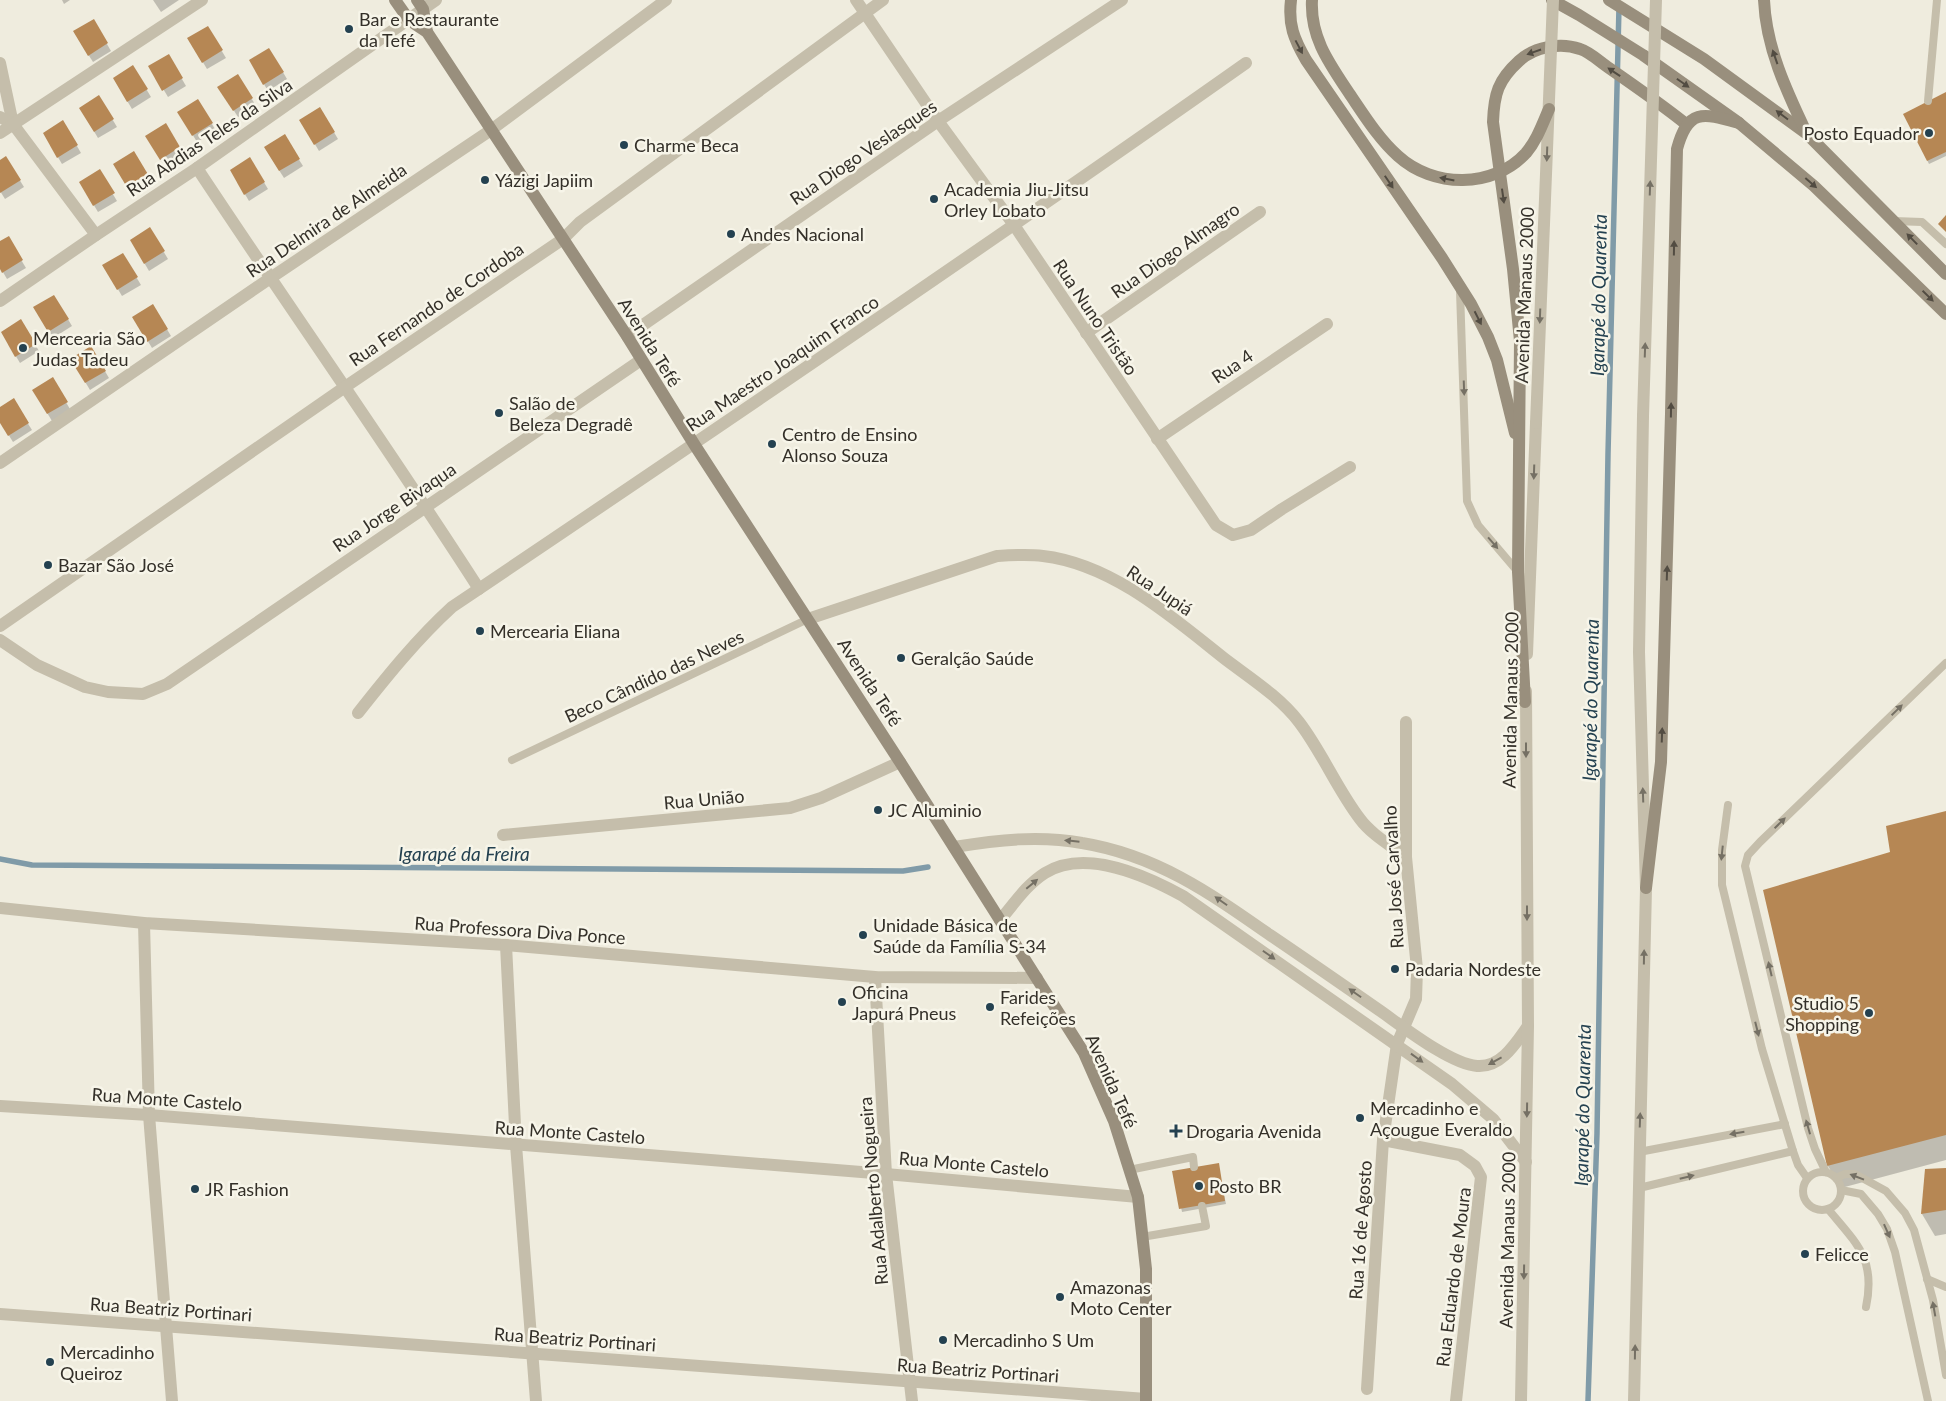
<svg xmlns="http://www.w3.org/2000/svg" width="1946" height="1401" font-family="Lato,sans-serif">
<style>
.shadow{fill:#0003}
.lines{fill:none;stroke-linecap:round;stroke-linejoin:round}
.stream{stroke:#809ba8;stroke-width:5.5}
.building{fill:#b68754}
.service{stroke:#c5beab;stroke-width:8}
.minor{stroke:#c5beab;stroke-width:12}
.tertiary{stroke:#c5beab;stroke-width:12}
.secondary{stroke:#998f7d;stroke-width:12}
.tertiary-bridge{stroke:#c5beab;stroke-width:12}
.secondary-bridge{stroke:#998f7d;stroke-width:12}
.oneway{fill:#524c42}
.oneway2{fill:#757064}
.poi-dot{fill:#244150;stroke:#f7f5e9;stroke-width:2}
.labels{text-anchor:middle;dominant-baseline:central;stroke-width:5;stroke-linejoin:round;paint-order:stroke}
.poi-label{font-size:18px;fill:#343029;stroke:#f7f5e9;text-anchor:start}
.street-label{font-size:18px;fill:#343029;stroke:#f7f5e9}
.water-label{font-size:19px;font-style:italic;fill:#244150;stroke:#f7f5e9}
</style>
<rect width="100%" height="100%" fill="#efecde"/>
<!-- shadow -->
<g class="shadow">
<polygon points="62,0 70,0 64,4"/>
<polygon points="153,0 179,0 161,12"/>
<polygon points="93,20 111,51 93,62 74,32"/>
<polygon points="208,28 226,58 207,69 189,39"/>
<polygon points="269,49 287,79 268,91 250,60"/>
<polygon points="168,55 186,86 168,97 150,67"/>
<polygon points="133,67 151,97 132,109 114,79"/>
<polygon points="238,76 256,106 238,117 219,87"/>
<polygon points="1946,93 1946,156 1929,164 1905,114"/>
<polygon points="99,97 117,127 98,138 80,108"/>
<polygon points="198,100 216,131 197,142 179,112"/>
<polygon points="320,109 338,139 319,151 301,121"/>
<polygon points="63,122 81,153 62,164 44,134"/>
<polygon points="165,125 183,155 165,167 147,136"/>
<polygon points="284,136 303,166 284,178 265,148"/>
<polygon points="134,153 152,183 133,195 115,164"/>
<polygon points="6,158 24,187 5,199 0,191 0,161"/>
<polygon points="250,159 268,189 249,201 231,171"/>
<polygon points="99,171 117,201 98,212 80,182"/>
<polygon points="150,229 168,259 149,271 131,240"/>
<polygon points="8,238 26,268 7,279 0,267 0,243"/>
<polygon points="123,255 141,285 122,296 104,266"/>
<polygon points="54,296 72,326 53,338 35,308"/>
<polygon points="153,306 171,336 152,348 134,318"/>
<polygon points="21,321 39,351 20,363 2,333"/>
<polygon points="91,348 109,378 90,390 72,360"/>
<polygon points="52,379 70,409 52,421 34,391"/>
<polygon points="13,400 32,430 13,442 0,421 0,408"/>
<polygon points="1946,812 1946,1160 1841,1188 1828,1166 1765,891 1891,853"/>
<polygon points="1218,1164 1226,1204 1182,1212 1174,1172"/>
<polygon points="1926,1170 1946,1170 1946,1234 1935,1236 1922,1214"/>
</g>
<g class="lines">
<!-- stream -->
<g class="stream">
<polyline points="0,859 32,865 903,871 928,867"/>
<polyline points="1588,1401 1597,1133 1608,454 1619,7"/>
</g>
</g>
<!-- building -->
<g class="building">
<polygon points="94,19 108,43 88,56 73,31"/>
<polygon points="208,26 223,50 202,63 187,38"/>
<polygon points="269,48 284,72 263,85 249,60"/>
<polygon points="169,54 183,78 162,91 148,66"/>
<polygon points="133,65 148,89 127,102 113,78"/>
<polygon points="238,74 253,98 233,111 217,87"/>
<polygon points="1946,92 1946,152 1927,161 1903,114"/>
<polygon points="99,95 114,119 94,132 79,108"/>
<polygon points="198,99 213,123 192,136 177,112"/>
<polygon points="320,107 335,132 314,145 299,120"/>
<polygon points="63,120 78,145 57,158 43,133"/>
<polygon points="166,123 180,147 160,160 145,136"/>
<polygon points="285,134 300,159 279,171 264,147"/>
<polygon points="134,151 149,176 128,189 113,164"/>
<polygon points="6,156 21,180 0,193 0,160"/>
<polygon points="250,157 265,182 244,195 230,170"/>
<polygon points="100,169 115,193 93,206 79,182"/>
<polygon points="1946,215 1946,232 1938,224"/>
<polygon points="150,227 165,251 144,264 130,240"/>
<polygon points="9,236 23,260 2,273 0,269 0,241"/>
<polygon points="123,253 138,277 117,290 102,265"/>
<polygon points="54,295 69,319 48,332 33,307"/>
<polygon points="153,304 168,329 147,342 132,317"/>
<polygon points="21,319 36,344 15,357 1,332"/>
<polygon points="91,346 106,371 85,383 70,359"/>
<polygon points="53,377 68,402 47,414 32,390"/>
<polygon points="14,398 29,423 8,436 0,423 0,407"/>
<polygon points="1946,811 1946,1135 1827,1166 1763,890 1890,852 1886,826"/>
<polygon points="1219,1163 1225,1201 1179,1209 1172,1171"/>
<polygon points="1946,1168 1946,1210 1921,1214 1925,1169"/>
</g>
<g class="lines">
<!-- service -->
<g class="service">
<polyline points="1928,101 1937,0"/>
<polyline points="1894,221 1922,222 1946,244"/>
<polyline points="1460,291 1467,501 1478,525 1518,572"/>
<polyline points="512,760 808,619"/>
<polyline points="1728,805 1722,850 1722,885 1762,1049 1793,1151 1798,1165 1807,1178"/>
<polyline points="1639,1152 1785,1124"/>
<polyline points="1129,1170 1193,1157 1194,1167"/>
<polyline points="1826,1172 1815,1149 1808,1128 1745,866 1748,855 1760,842 1946,663"/>
<circle cx="1822" cy="1191" r="19"/>
<polyline points="1836,1178 1845,1174 1855,1174 1886,1191 1905,1213 1914,1230 1933,1300 1946,1375"/>
<polyline points="1639,1188 1793,1151"/>
<polyline points="1841,1190 1861,1194 1878,1214 1887,1229 1895,1252 1928,1401"/>
<path d="M1828,1209C1857,1244 1876,1259 1866,1307"/>
<polyline points="1142,1237 1206,1226 1202,1206"/>
<polyline points="1927,1279 1946,1287"/>
</g>
<!-- minor -->
<g class="minor">
<polyline points="856,0 938,121 1014,225 1216,525 1233,535 1251,530 1282,509 1350,467"/>
<polyline points="0,63 13,124"/>
<polyline points="0,117 13,124 96,235"/>
<polyline points="0,133 202,0"/>
<path d="M197,168C290,309 388,447 479,589"/>
<polyline points="0,301 96,235 197,168 436,0"/>
<polyline points="1086,333 1260,212"/>
<polyline points="627,336 938,121 1122,0"/>
<polyline points="1157,439 1327,324"/>
<polyline points="0,463 269,279 491,130 666,0"/>
<path d="M808,619L997,556C1013,555 1028,554 1043,556C1112,564 1172,617 1225,659C1250,678 1280,697 1299,722C1322,752 1337,789 1360,819C1371,834 1390,845 1406,857"/>
<polyline points="0,626 345,387 563,239 580,222 883,0"/>
<path d="M358,713C388,675 417,639 452,607C718,428 984,248 1246,63"/>
<polyline points="503,835 790,808 821,798 900,762"/>
<polyline points="0,908 144,923 506,945 875,977 1037,978"/>
<polyline points="144,923 149,1115 172,1401"/>
<polyline points="506,945 516,1145 536,1401"/>
<polyline points="875,977 886,1174 912,1401"/>
<polyline points="0,1106 149,1115 886,1174 1138,1197"/>
<polyline points="1383,1140 1460,1155 1475,1166 1481,1177 1456,1401"/>
<polyline points="0,1314 1146,1399"/>
<polyline points="1367,1389 1383,1140 1397,1044 1416,999 1417,969 1406,857 1406,722"/>
</g>
<!-- tertiary -->
<g class="tertiary">
<polyline points="0,640 37,665 85,687 108,692 143,694 167,684 641,360"/>
<polyline points="1527,654 1536,423"/>
<path d="M954,847C997,840 1039,835 1082,843C1156,855 1210,893 1270,935C1307,960 1343,985 1379,1010C1402,1026 1450,1064 1477,1066C1501,1068 1516,1043 1528,1026"/>
<path d="M1000,920C1014,904 1026,885 1045,873C1085,848 1147,876 1183,896L1452,1084L1493,1119L1526,1162"/>
<polyline points="1521,1401 1528,1026 1526,691"/>
<polyline points="1634,1401 1646,888 1639,652 1643,416"/>
</g>
<!-- secondary -->
<g class="secondary">
<polyline points="395,0 409,20 427,32 627,336 694,444 900,762 1084,1053 1114,1121 1138,1197 1146,1269 1146,1401"/>
<polyline points="417,0 423,9 427,32"/>
<path d="M1291,0C1288,25 1294,39 1306,60L1442,258L1471,304L1488,337L1497,360L1515,433"/>
<polyline points="1552,0 1579,15 1643,55 1739,123 1814,186 1946,314"/>
<polyline points="1609,0 1704,59 1807,134 1946,274"/>
<path d="M1764,0C1766,47 1786,90 1806,132"/>
<path d="M1525,702L1518,572L1520,341L1513,269L1493,122C1494,94 1498,80 1519,61C1534,47 1560,42 1580,49C1590,52 1600,62 1609,68C1635,86 1661,104 1686,124"/>
<path d="M1646,888L1661,762L1671,414L1677,149C1688,108 1703,113 1739,123"/>
</g>
<!-- tertiary-bridge -->
<g class="tertiary-bridge">
<polyline points="1643,416 1656,0"/>
<polyline points="1536,423 1553,0"/>
</g>
<!-- secondary-bridge -->
<path class="secondary-bridge" d="M1312,0C1310,37 1329,63 1349,93C1364,115 1378,138 1398,156C1433,188 1493,189 1526,153C1537,140 1542,125 1549,109"/>
</g>
<!-- one-way arrows -->
<defs><path id="oneway-solid" d="M-6-.8H1V-3.2L6.5 0L1 3.2V.8H-6Z" transform="scale(1.25)"/></defs>
<g class="oneway">
<use href="#oneway-solid" transform="translate(1299 47) rotate(62)"/>
<use href="#oneway-solid" transform="translate(1534 52) rotate(161)"/>
<use href="#oneway-solid" transform="translate(1775 57) rotate(-109)"/>
<use href="#oneway-solid" transform="translate(1614 72) rotate(-146)"/>
<use href="#oneway-solid" transform="translate(1683 83) rotate(35)"/>
<use href="#oneway-solid" transform="translate(1782 115) rotate(-143)"/>
<use href="#oneway-solid" transform="translate(1447 179) rotate(-169)"/>
<use href="#oneway-solid" transform="translate(1389 182) rotate(56)"/>
<use href="#oneway-solid" transform="translate(1811 183) rotate(41)"/>
<use href="#oneway-solid" transform="translate(1503 196) rotate(82)"/>
<use href="#oneway-solid" transform="translate(1912 239) rotate(-134)"/>
<use href="#oneway-solid" transform="translate(1674 248) rotate(-89)"/>
<use href="#oneway-solid" transform="translate(1928 296) rotate(44)"/>
<use href="#oneway-solid" transform="translate(1478 318) rotate(63)"/>
<use href="#oneway-solid" transform="translate(1671 410) rotate(-89)"/>
<use href="#oneway-solid" transform="translate(1667 573) rotate(-88)"/>
<use href="#oneway-solid" transform="translate(1662 735) rotate(-88)"/>
</g>
<g class="oneway2">
<use href="#oneway-solid" transform="translate(1547 154) rotate(92)"/>
<use href="#oneway-solid" transform="translate(1650 188) rotate(-88)"/>
<use href="#oneway-solid" transform="translate(1540 316) rotate(92)"/>
<use href="#oneway-solid" transform="translate(1645 350) rotate(-88)"/>
<use href="#oneway-solid" transform="translate(1464 388) rotate(88)"/>
<use href="#oneway-solid" transform="translate(1534 472) rotate(92)"/>
<use href="#oneway-solid" transform="translate(1493 543) rotate(49)"/>
<use href="#oneway-solid" transform="translate(1897 710) rotate(-44)"/>
<use href="#oneway-solid" transform="translate(1526 750) rotate(90)"/>
<use href="#oneway-solid" transform="translate(1643 795) rotate(-92)"/>
<use href="#oneway-solid" transform="translate(1780 823) rotate(-44)"/>
<use href="#oneway-solid" transform="translate(1072 841) rotate(-174)"/>
<use href="#oneway-solid" transform="translate(1722 853) rotate(96)"/>
<use href="#oneway-solid" transform="translate(1032 884) rotate(-40)"/>
<use href="#oneway-solid" transform="translate(1221 901) rotate(-145)"/>
<use href="#oneway-solid" transform="translate(1527 913) rotate(90)"/>
<use href="#oneway-solid" transform="translate(1269 955) rotate(35)"/>
<use href="#oneway-solid" transform="translate(1644 957) rotate(-89)"/>
<use href="#oneway-solid" transform="translate(1770 969) rotate(-103)"/>
<use href="#oneway-solid" transform="translate(1355 993) rotate(-145)"/>
<use href="#oneway-solid" transform="translate(1757 1029) rotate(76)"/>
<use href="#oneway-solid" transform="translate(1417 1058) rotate(36)"/>
<use href="#oneway-solid" transform="translate(1495 1061) rotate(151)"/>
<use href="#oneway-solid" transform="translate(1527 1110) rotate(91)"/>
<use href="#oneway-solid" transform="translate(1640 1120) rotate(-88)"/>
<use href="#oneway-solid" transform="translate(1808 1127) rotate(-106)"/>
<use href="#oneway-solid" transform="translate(1737 1133) rotate(170)"/>
<use href="#oneway-solid" transform="translate(1687 1177) rotate(-14)"/>
<use href="#oneway-solid" transform="translate(1857 1177) rotate(-159)"/>
<use href="#oneway-solid" transform="translate(1887 1231) rotate(66)"/>
<use href="#oneway-solid" transform="translate(1524 1272) rotate(91)"/>
<use href="#oneway-solid" transform="translate(1934 1309) rotate(-100)"/>
<use href="#oneway-solid" transform="translate(1635 1352) rotate(-89)"/>
</g>
<!-- markers -->
<g class="poi-dot">
<circle cx="349" cy="29" r="5"/>
<circle cx="1929" cy="133" r="5"/>
<circle cx="624" cy="145" r="5"/>
<circle cx="485" cy="180" r="5"/>
<circle cx="934" cy="199" r="5"/>
<circle cx="731" cy="234" r="5"/>
<circle cx="23" cy="348" r="5"/>
<circle cx="499" cy="413" r="5"/>
<circle cx="772" cy="444" r="5"/>
<circle cx="48" cy="565" r="5"/>
<circle cx="480" cy="631" r="5"/>
<circle cx="901" cy="658" r="5"/>
<circle cx="878" cy="810" r="5"/>
<circle cx="863" cy="935" r="5"/>
<circle cx="1395" cy="969" r="5"/>
<circle cx="842" cy="1002" r="5"/>
<circle cx="990" cy="1007" r="5"/>
<circle cx="1869" cy="1013" r="5"/>
<circle cx="1360" cy="1118" r="5"/>
<path d="M1173.5 1123.5h5v5h5v5h-5v5h-5v-5h-5v-5h5z"/>
<circle cx="1199" cy="1186" r="5"/>
<circle cx="195" cy="1189" r="5"/>
<circle cx="1805" cy="1254" r="5"/>
<circle cx="1060" cy="1297" r="5"/>
<circle cx="943" cy="1340" r="5"/>
<circle cx="50" cy="1362" r="5"/>
</g>
<g class="labels">
<!-- poi labels -->
<g class="poi-label">
<text x="359" y="19">Bar e Restaurante<tspan x="359" dy="21">da Tefé</tspan></text>
<text x="1919" y="133" text-anchor="end">Posto Equador</text>
<text x="634" y="145">Charme Beca</text>
<text x="495" y="180">Yázigi Japiim</text>
<text x="944" y="189">Academia Jiu-Jitsu<tspan x="944" dy="21">Orley Lobato</tspan></text>
<text x="741" y="234">Andes Nacional</text>
<text x="33" y="338">Mercearia São<tspan x="33" dy="21">Judas Tadeu</tspan></text>
<text x="509" y="403">Salão de<tspan x="509" dy="21">Beleza Degradê</tspan></text>
<text x="782" y="434">Centro de Ensino<tspan x="782" dy="21">Alonso Souza</tspan></text>
<text x="58" y="565">Bazar São José</text>
<text x="490" y="631">Mercearia Eliana</text>
<text x="911" y="658">Geralção Saúde</text>
<text x="888" y="810">JC Aluminio</text>
<text x="873" y="925">Unidade Básica de<tspan x="873" dy="21">Saúde da Família S-34</tspan></text>
<text x="1405" y="969">Padaria Nordeste</text>
<text x="852" y="992">Oficina<tspan x="852" dy="21">Japurá Pneus</tspan></text>
<text x="1000" y="997">Farides<tspan x="1000" dy="21">Refeições</tspan></text>
<text x="1859" y="1003" text-anchor="end">Studio 5<tspan x="1859" dy="21">Shopping</tspan></text>
<text x="1370" y="1108">Mercadinho e<tspan x="1370" dy="21">Açougue Everaldo</tspan></text>
<text x="1186" y="1131">Drogaria Avenida</text>
<text x="1209" y="1186">Posto BR</text>
<text x="205" y="1189">JR Fashion</text>
<text x="1815" y="1254">Felicce</text>
<text x="1070" y="1287">Amazonas<tspan x="1070" dy="21">Moto Center</tspan></text>
<text x="953" y="1340">Mercadinho S Um</text>
<text x="60" y="1352">Mercadinho<tspan x="60" dy="21">Queiroz</tspan></text>
</g>
<!-- street labels -->
<g class="street-label">
<text transform="translate(209 137) rotate(-34)">Rua Abdias Teles da Silva</text>
<text transform="translate(863 152) rotate(-34)">Rua Diogo Veslasques</text>
<text transform="translate(326 220) rotate(-34)">Rua Delmira de Almeida</text>
<text transform="translate(1175 250) rotate(-35)">Rua Diogo Almagro</text>
<text transform="translate(1524 295) rotate(-88)">Avenida Manaus 2000</text>
<text transform="translate(436 304) rotate(-34)">Rua Fernando de Cordoba</text>
<text transform="translate(1096 317) rotate(56)">Rua Nuno Tristão</text>
<text transform="translate(650 342) rotate(58)">Avenida Tefé</text>
<text transform="translate(782 363) rotate(-34)">Rua Maestro Joaquim Franco</text>
<text transform="translate(1232 366) rotate(-34)">Rua 4</text>
<text transform="translate(394 507) rotate(-34)">Rua Jorge Bivaqua</text>
<text transform="translate(1160 590) rotate(34)">Rua Jupiá</text>
<text transform="translate(654 676) rotate(-25)">Beco Cândido das Neves</text>
<text transform="translate(870 682) rotate(57)">Avenida Tefé</text>
<text transform="translate(1510 700) rotate(-89)">Avenida Manaus 2000</text>
<text transform="translate(704 799) rotate(-5)">Rua União</text>
<text transform="translate(1393 877) rotate(-93)">Rua José Carvalho</text>
<text transform="translate(520 930) rotate(4)">Rua Professora Diva Ponce</text>
<text transform="translate(1112 1081) rotate(66)">Avenida Tefé</text>
<text transform="translate(167 1099) rotate(4)">Rua Monte Castelo</text>
<text transform="translate(570 1132) rotate(4)">Rua Monte Castelo</text>
<text transform="translate(974 1164) rotate(5)">Rua Monte Castelo</text>
<text transform="translate(873 1191) rotate(-95)">Rua Adalberto Nogueira</text>
<text transform="translate(1360 1230) rotate(-86)">Rua 16 de Agosto</text>
<text transform="translate(1507 1240) rotate(-89)">Avenida Manaus 2000</text>
<text transform="translate(1453 1277) rotate(-83)">Rua Eduardo de Moura</text>
<text transform="translate(171 1309) rotate(4)">Rua Beatriz Portinari</text>
<text transform="translate(575 1339) rotate(4)">Rua Beatriz Portinari</text>
<text transform="translate(978 1370) rotate(4)">Rua Beatriz Portinari</text>
</g>
<!-- water labels -->
<g class="water-label">
<text transform="translate(1598 295) rotate(-89)">Igarapé do Quarenta</text>
<text transform="translate(1590 700) rotate(-89)">Igarapé do Quarenta</text>
<text x="464" y="853">Igarapé da Freira</text>
<text transform="translate(1582 1105) rotate(-89)">Igarapé do Quarenta</text>
</g>
</g>
</svg>
